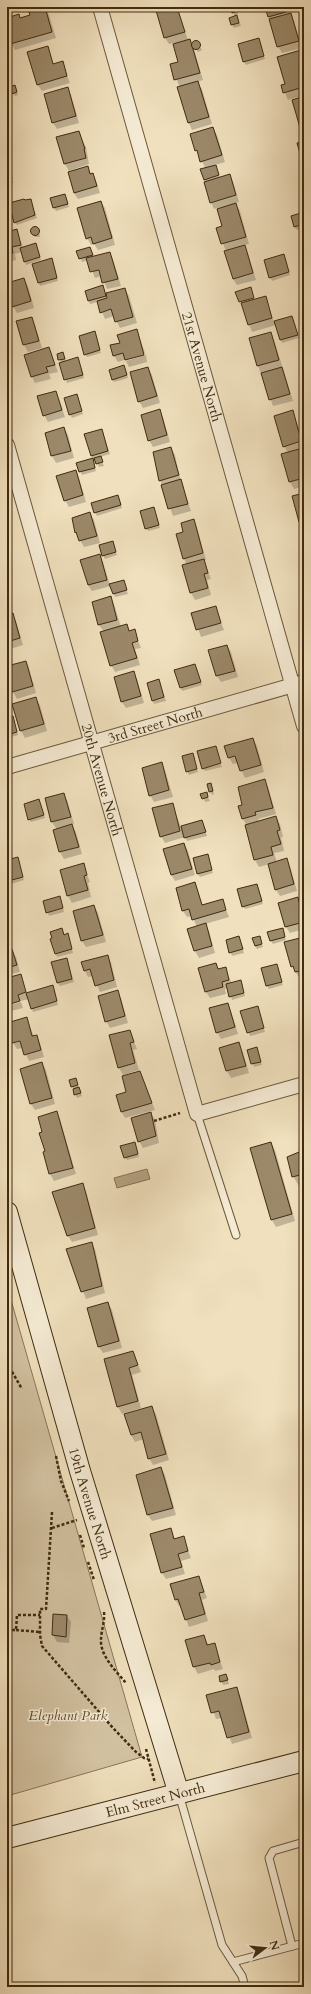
<svg xmlns="http://www.w3.org/2000/svg" width="311" height="1994" font-family="Cardo,serif">
<style>
.green{fill:#d2c1a0;stroke:#897658}
.water{fill:#b4a282;stroke:#867254}
.shadow{fill:#0003}
.building{fill:#9c896a;stroke:#402b10}
.lines{fill:none;stroke-linecap:round;stroke-linejoin:round}
.lane-casing{stroke:#6c583b;stroke-width:9}
.street-casing{stroke:#6c583b;stroke-width:16}
.secondary-casing{stroke:#402b10;stroke-width:22}
.path{stroke:#402b10;stroke-width:2.5;stroke-dasharray:3 2;stroke-linecap:butt}
.lane{stroke:#f5ebd4;stroke-width:7}
.street{stroke:#f5ebd4;stroke-width:14}
.secondary{stroke:#f5ebd4;stroke-width:20}
.labels{text-anchor:middle;dominant-baseline:central;stroke-width:3;stroke-linejoin:round;paint-order:stroke}
.street-label{font-size:14px;fill:#402b10;stroke:#f5ebd4}
.park-label{font-size:14px;font-style:italic;fill:#5d492d;stroke:#f5ebd4}
</style>
<rect width="100%" height="100%" fill="#f0e0bd"/>
<filter id="stains"><feTurbulence type="fractalNoise" baseFrequency=".005" numOctaves="4"/><feColorMatrix values="0 0 0 0 .2 0 0 0 0 .09 0 0 0 0 .02 0 0 0 .5 -.17"/></filter>
<radialGradient id="worn" r=".72"><stop offset=".6" stop-color="#630" stop-opacity="0"/><stop offset="1" stop-color="#630" stop-opacity=".3"/></radialGradient>
<!-- green -->
<polygon class="green" points="7,1286 142,1757 7,1796"/>
<!-- water -->
<polygon class="water" points="147,1169 150,1179 117,1188 114,1178"/>
<!-- shadow -->
<g class="shadow">
<polygon points="156,7 177,7 188,40 192,45 196,41 202,50 198,52 193,46 203,80 197,82 202,89 212,124 192,130 189,123 180,88 171,65 180,63 174,43 169,44 165,38"/>
<polygon points="231,7 237,9 238,14 236,15 241,26 234,28 232,25 235,17"/>
<polygon points="266,7 290,7 291,10 287,11 288,15 290,14 294,21 302,48 282,53 278,46"/>
<polygon points="45,8 49,15 56,38 15,50 11,43 11,31 7,19 18,15 20,19 31,16"/>
<polygon points="259,39 265,59 246,65 244,62"/>
<polygon points="47,47 54,65 62,63 70,83 42,91 38,85"/>
<polygon points="301,51 304,57 304,95 288,100 282,86 286,85"/>
<polygon points="15,86 18,95 15,96 13,93"/>
<polygon points="67,88 71,95 79,123 57,129 53,123 45,94"/>
<polygon points="213,128 217,135 225,162 215,165 220,178 230,175 233,182 239,202 235,203 240,211 249,244 244,245 248,253 256,280 237,285 233,279 226,251 217,229 223,227 217,208 214,209 211,202 204,179 206,169 196,150"/>
<polygon points="78,132 86,147 89,164 69,171 65,164 58,138"/>
<polygon points="87,167 96,181 100,193 78,199 74,193"/>
<polygon points="7,171 10,174 13,183 7,184"/>
<polygon points="66,198 69,207 56,211 54,208"/>
<polygon points="30,200 37,218 17,225 15,222"/>
<polygon points="101,202 105,208 115,245 98,250 94,244 91,245 87,238"/>
<polygon points="304,213 304,228 297,230 295,227"/>
<polygon points="34,227 39,231 40,237 35,237 32,229"/>
<polygon points="16,230 23,248 36,244 41,260 26,265 22,252 15,254 16,260 7,262 7,233"/>
<polygon points="90,248 93,257 110,253 113,259 121,286 107,289 102,276 95,278 88,260 82,262 78,251"/>
<polygon points="284,256 290,275 272,281 270,277"/>
<polygon points="53,263 58,281 40,286 39,283"/>
<polygon points="24,279 28,286 34,308 17,313 13,306 7,284"/>
<polygon points="125,289 129,296 137,323 120,328 114,316 105,319 98,302 90,304 86,291 104,290 107,299"/>
<polygon points="237,292 252,292 254,301 265,298 274,322 292,317 299,338 282,343 276,325 252,332"/>
<polygon points="31,318 35,325 42,348 28,352 24,345 18,322"/>
<polygon points="137,330 145,353 118,362 114,356 121,343"/>
<polygon points="94,332 101,353 87,357 85,354"/>
<polygon points="270,333 274,340 293,401 273,406 258,366"/>
<polygon points="49,348 58,372 49,374 51,379 35,383 32,377"/>
<polygon points="63,353 66,362 79,362 84,378 67,383 58,354"/>
<polygon points="146,355 147,362 129,367 126,361"/>
<polygon points="124,366 128,378 114,382 113,379"/>
<polygon points="148,368 152,375 160,403 143,408 139,401"/>
<polygon points="56,392 65,417 48,422 44,415"/>
<polygon points="77,396 83,414 72,418 70,414"/>
<polygon points="159,411 163,417 170,442 153,447 149,440"/>
<polygon points="292,412 301,433 304,432 304,448 303,449 304,486 294,489 290,482 282,454 288,453 284,446"/>
<polygon points="64,428 68,435 74,458 56,463 52,456 46,434"/>
<polygon points="102,430 110,454 100,457 104,466 99,467 95,459 92,459 96,471 82,475 77,464 93,459 86,435"/>
<polygon points="171,448 175,455 181,482 191,511 173,516 160,480"/>
<polygon points="76,471 79,478 86,502 69,507 65,500"/>
<polygon points="304,494 304,528 300,522"/>
<polygon points="118,496 122,508 97,516 95,512"/>
<polygon points="153,508 160,528 148,531 146,528"/>
<polygon points="90,514 94,520 100,543 84,547 76,533 73,518"/>
<polygon points="193,520 197,527 206,560 204,561 211,579 207,580 211,595 195,600 191,593 183,566 187,565 184,559 184,533"/>
<polygon points="112,542 117,555 105,559 103,555"/>
<polygon points="99,556 103,562 110,585 123,581 128,594 115,597 111,586 92,591 88,585"/>
<polygon points="7,589 12,605 7,607"/>
<polygon points="110,598 114,604 121,627 127,625 130,632 134,631 141,648 135,649 140,665 115,672 111,665 104,632 99,625 93,603"/>
<polygon points="215,607 224,630 201,637 193,614"/>
<polygon points="12,614 16,621 23,645 7,650 7,615"/>
<polygon points="227,646 231,652 238,677 221,682 217,676"/>
<polygon points="26,662 29,668 36,693 17,699 13,692 7,667"/>
<polygon points="195,665 202,685 182,691 181,687"/>
<polygon points="133,672 137,679 144,703 126,708 122,702"/>
<polygon points="159,681 166,701 154,704 153,701"/>
<polygon points="36,699 40,705 47,731 25,738 21,731 13,705"/>
<polygon points="12,717 18,735 8,738 7,718"/>
<polygon points="253,739 257,746 264,772 245,778 238,763 233,764 229,758"/>
<polygon points="215,747 222,767 205,771 203,768"/>
<polygon points="192,754 198,772 189,775 187,771"/>
<polygon points="161,764 165,770 173,797 154,802 150,795"/>
<polygon points="264,780 268,787 276,814 258,819 259,822 276,817 280,824 283,837 281,837 284,851 274,853 277,862 286,859 290,866 297,891 280,896 276,890 269,864 259,867 255,860 247,826 243,819 244,806"/>
<polygon points="211,784 214,794 212,795 210,791"/>
<polygon points="206,793 210,801 205,802 202,794"/>
<polygon points="63,794 67,800 74,824 71,824 76,832 82,854 64,859 60,852 54,830 57,830 52,822 46,799"/>
<polygon points="39,801 45,818 31,822 29,819"/>
<polygon points="172,804 181,827 202,821 207,836 187,841 185,837 165,843 161,836"/>
<polygon points="184,844 188,851 195,875 175,881 171,874"/>
<polygon points="207,855 213,873 200,877 198,874"/>
<polygon points="17,858 24,880 11,884 7,873 7,861"/>
<polygon points="83,864 90,882 88,883 91,897 72,903 68,896 61,870"/>
<polygon points="195,883 203,906 222,900 229,917 205,924 209,931 215,953 199,958 195,951 189,929 197,927 192,916 187,917 183,911"/>
<polygon points="257,885 263,904 245,909 243,906"/>
<polygon points="298,898 304,914 304,929 290,933 286,927"/>
<polygon points="61,900 64,912 49,916 44,901"/>
<polygon points="7,903 12,917 7,919"/>
<polygon points="94,906 98,913 106,942 86,947 82,941"/>
<polygon points="62,929 65,935 69,938 73,953 57,957 51,939"/>
<polygon points="282,929 286,940 273,944 271,941"/>
<polygon points="259,937 263,947 257,949 255,946"/>
<polygon points="304,938 304,978 300,979 292,966 285,943"/>
<polygon points="227,941 240,941 244,953 232,956"/>
<polygon points="7,946 8,951 12,950 16,957 20,972 7,975"/>
<polygon points="107,956 111,962 117,987 100,992 93,976 88,977 85,971"/>
<polygon points="68,962 74,982 60,986 58,983"/>
<polygon points="216,964 219,970 225,968 232,984 240,981 245,996 232,1000 228,988 225,989 226,994 210,998 206,992"/>
<polygon points="276,965 283,985 269,989 267,986"/>
<polygon points="20,975 27,994 54,990 58,1005 33,1012 29,999 7,1004 7,979"/>
<polygon points="117,991 121,998 128,1023 110,1028 106,1021"/>
<polygon points="21,1002 23,1008 7,1012 7,1006"/>
<polygon points="227,1004 231,1011 238,1034 221,1039 217,1032"/>
<polygon points="258,1007 265,1032 250,1036 242,1012"/>
<polygon points="27,1018 34,1037 36,1036 40,1043 44,1057 29,1061 23,1048 17,1049 13,1043"/>
<polygon points="130,1031 137,1049 133,1050 139,1070 123,1075 119,1068 110,1036"/>
<polygon points="238,1043 242,1050 249,1073 231,1078 227,1071 220,1048"/>
<polygon points="256,1048 262,1065 254,1067 248,1050"/>
<polygon points="42,1063 46,1070 55,1104 35,1110 31,1104"/>
<polygon points="140,1072 155,1110 125,1118 121,1111 127,1092"/>
<polygon points="77,1083 82,1096 77,1098 72,1086"/>
<polygon points="56,1113 60,1119 76,1174 54,1181 50,1174 44,1153 46,1152 44,1133"/>
<polygon points="151,1113 155,1120 159,1143 143,1148 139,1141"/>
<polygon points="134,1143 139,1157 127,1160 125,1157"/>
<polygon points="271,1143 275,1150 295,1221 276,1227 272,1220 251,1149"/>
<polygon points="304,1151 304,1187 300,1188 293,1176 296,1153"/>
<polygon points="82,1184 86,1191 98,1235 72,1242 68,1236"/>
<polygon points="91,1243 95,1249 105,1293 86,1299 67,1250"/>
<polygon points="108,1303 112,1310 122,1348 103,1353 99,1347 88,1309"/>
<polygon points="133,1352 141,1372 132,1375 141,1408 122,1414 118,1407 105,1360"/>
<polygon points="152,1408 156,1414 169,1460 153,1465 149,1458 144,1439 135,1442 131,1435 126,1415"/>
<polygon points="161,1468 165,1475 176,1515 152,1521 148,1515"/>
<polygon points="170,1529 175,1539 183,1537 191,1558 181,1561 185,1574 166,1579 162,1573 151,1534"/>
<polygon points="199,1577 207,1598 202,1600 208,1621 189,1627 181,1606 179,1606 175,1599"/>
<polygon points="54,1615 67,1616 71,1622 69,1643 57,1642 53,1635"/>
<polygon points="204,1636 209,1646 214,1644 223,1669 215,1671 214,1669 198,1674 194,1667 186,1641"/>
<polygon points="220,1677 227,1678 229,1684 223,1685"/>
<polygon points="236,1688 240,1695 252,1738 232,1744 222,1718 216,1719 208,1696"/>
</g>
<!-- building -->
<g class="building">
<polygon points="45,7 52,32 10,44 7,32 9,30 7,18 19,14 20,18 30,15 29,12"/>
<polygon points="155,7 177,7 185,32 164,38"/>
<polygon points="230,7 236,7 237,11 232,13"/>
<polygon points="265,7 285,7 286,12 268,17"/>
<polygon points="291,13 299,41 277,47 269,19"/>
<polygon points="237,15 239,23 231,25 229,18"/>
<polygon points="259,38 264,56 243,62 238,44"/>
<polygon points="190,39 200,73 174,80 170,64 178,62 173,44"/>
<circle cx="196" cy="45" r="4.5"/>
<polygon points="48,46 53,64 63,61 67,76 37,85 27,52"/>
<polygon points="301,50 304,60 304,87 283,93 281,85 285,84 277,57"/>
<polygon points="198,81 209,117 188,123 177,87"/>
<polygon points="15,85 17,92 12,94 10,87"/>
<polygon points="68,87 76,116 52,123 44,94"/>
<polygon points="304,96 304,130 301,131 292,100"/>
<polygon points="213,127 222,155 200,162 197,150 195,151 190,134"/>
<polygon points="79,131 85,149 84,149 86,158 64,164 56,137"/>
<polygon points="304,141 304,167 297,143"/>
<polygon points="216,165 219,175 204,180 200,169"/>
<polygon points="88,166 90,174 93,173 97,186 74,193 68,172"/>
<polygon points="9,169 12,179 7,181 7,170"/>
<polygon points="230,174 236,195 210,203 204,182"/>
<polygon points="65,194 68,204 53,208 50,198"/>
<polygon points="24,199 25,200 31,199 35,215 14,223 9,203"/>
<polygon points="101,201 112,238 93,244 91,237 86,239 77,208"/>
<polygon points="236,203 246,237 221,244 216,228 222,226 217,209"/>
<polygon points="304,212 304,224 294,227 291,216"/>
<circle cx="35" cy="231" r="4.5"/>
<polygon points="17,229 21,245 12,247 13,253 7,255 7,232"/>
<polygon points="36,243 40,257 24,262 20,248"/>
<polygon points="245,245 253,273 233,279 224,251"/>
<polygon points="90,247 93,255 79,259 76,251"/>
<polygon points="110,252 118,279 102,283 99,270 90,272 86,258"/>
<polygon points="284,254 289,272 269,278 264,260"/>
<polygon points="52,258 57,278 38,283 32,264"/>
<polygon points="24,278 31,301 12,307 7,294 7,283"/>
<polygon points="103,285 106,296 88,301 85,291"/>
<polygon points="251,287 254,298 239,302 235,292"/>
<polygon points="125,288 133,317 115,322 111,309 100,313 97,301 107,298 106,293"/>
<polygon points="266,296 272,318 248,325 241,303"/>
<polygon points="292,316 298,335 280,340 274,321"/>
<polygon points="32,317 39,341 23,345 16,321"/>
<polygon points="137,329 144,355 125,360 123,353 113,356 110,345 120,343 117,335"/>
<polygon points="95,331 100,350 84,355 79,336"/>
<polygon points="271,332 279,360 257,366 249,338"/>
<polygon points="49,347 55,365 46,367 48,372 31,377 24,355"/>
<polygon points="63,352 65,359 58,360 57,354"/>
<polygon points="78,357 83,375 64,380 59,363"/>
<polygon points="124,365 127,375 112,380 109,370"/>
<polygon points="148,367 157,396 138,402 130,372"/>
<polygon points="282,367 290,394 269,400 261,373"/>
<polygon points="56,391 62,410 43,416 37,396"/>
<polygon points="77,394 82,411 69,415 64,398"/>
<polygon points="160,409 167,435 148,441 141,415"/>
<polygon points="293,410 299,433 304,431 304,440 283,447 274,416"/>
<polygon points="64,427 71,451 51,456 45,433"/>
<polygon points="102,429 108,451 91,456 84,434"/>
<polygon points="171,447 179,475 159,481 153,452"/>
<polygon points="303,448 304,478 289,482 281,454"/>
<polygon points="101,456 103,462 96,464 94,458"/>
<polygon points="93,458 95,468 79,472 76,463"/>
<polygon points="76,470 83,495 64,501 56,476"/>
<polygon points="181,479 188,504 168,509 161,485"/>
<polygon points="304,493 304,521 299,522 292,496"/>
<polygon points="118,495 121,505 94,513 91,503"/>
<polygon points="154,507 159,525 145,529 140,511"/>
<polygon points="90,512 97,536 79,541 76,532 75,533 72,518"/>
<polygon points="194,519 203,553 183,559 176,534 183,532 181,523"/>
<polygon points="113,541 116,552 102,556 99,545"/>
<polygon points="100,554 107,580 88,585 80,560"/>
<polygon points="204,559 208,573 204,574 208,588 190,593 182,565"/>
<polygon points="124,580 127,590 113,594 109,584"/>
<polygon points="111,596 117,620 98,625 92,602"/>
<polygon points="216,606 221,623 196,630 191,613"/>
<polygon points="13,613 20,638 7,642 7,614"/>
<polygon points="127,624 129,631 135,629 138,641 132,643 137,658 110,666 100,632"/>
<polygon points="227,645 235,671 216,676 208,650"/>
<polygon points="26,661 33,686 12,692 7,676 7,666"/>
<polygon points="195,664 201,682 180,688 174,670"/>
<polygon points="134,671 141,696 121,702 114,677"/>
<polygon points="159,679 164,697 152,701 147,683"/>
<polygon points="36,697 44,724 20,731 12,704"/>
<polygon points="13,716 17,732 7,735 7,717"/>
<polygon points="253,738 261,765 240,771 235,756 228,758 224,746"/>
<polygon points="216,746 221,763 202,769 197,751"/>
<polygon points="193,753 197,769 186,772 182,756"/>
<polygon points="162,762 169,790 149,796 142,768"/>
<polygon points="265,779 273,808 255,812 256,815 242,819 238,806 242,805 238,787"/>
<polygon points="211,783 213,791 209,792 207,784"/>
<polygon points="207,792 208,797 202,799 200,794"/>
<polygon points="64,793 71,817 51,822 45,798"/>
<polygon points="39,799 44,815 28,820 24,804"/>
<polygon points="173,803 180,831 160,837 152,808"/>
<polygon points="276,816 280,830 277,831 281,844 271,847 273,855 254,860 245,825"/>
<polygon points="202,820 206,832 184,838 181,826"/>
<polygon points="72,824 79,847 59,852 53,830"/>
<polygon points="184,843 192,869 171,875 163,849"/>
<polygon points="208,854 212,870 197,874 193,858"/>
<polygon points="18,857 23,877 8,881 7,860"/>
<polygon points="287,858 294,884 275,890 268,864"/>
<polygon points="84,863 87,875 84,876 88,890 67,896 60,870"/>
<polygon points="195,882 202,905 223,899 226,910 192,920 189,909 182,911 176,888"/>
<polygon points="257,884 262,901 242,907 237,889"/>
<polygon points="60,896 63,908 46,913 43,901"/>
<polygon points="298,897 304,922 285,927 278,903"/>
<polygon points="94,905 103,935 81,941 73,911"/>
<polygon points="206,923 212,946 194,951 187,929"/>
<polygon points="62,928 64,935 68,933 72,949 55,954 50,939 52,938 50,932"/>
<polygon points="283,928 285,937 270,941 267,932"/>
<polygon points="239,936 243,949 229,953 226,940"/>
<polygon points="260,936 262,944 255,946 252,938"/>
<polygon points="304,937 304,970 295,972 293,966 291,967 284,942"/>
<polygon points="12,949 17,965 7,968 7,950"/>
<polygon points="108,955 114,980 95,986 90,969 84,971 81,962"/>
<polygon points="67,958 72,979 57,983 51,962"/>
<polygon points="216,963 218,969 226,967 229,980 222,982 223,987 205,992 198,968"/>
<polygon points="277,964 282,982 266,986 261,968"/>
<polygon points="21,974 26,992 18,995 20,1001 7,1005 7,978"/>
<polygon points="241,980 244,993 229,997 226,984"/>
<polygon points="304,980 304,991 301,981"/>
<polygon points="53,985 57,1001 31,1009 26,993"/>
<polygon points="118,990 125,1016 105,1022 98,996"/>
<polygon points="228,1003 235,1027 216,1033 209,1008"/>
<polygon points="258,1006 264,1028 247,1033 240,1011"/>
<polygon points="27,1017 32,1036 37,1035 41,1050 24,1055 20,1041 12,1043 7,1023"/>
<polygon points="130,1030 134,1042 130,1043 135,1063 118,1068 109,1035"/>
<polygon points="239,1042 246,1066 226,1071 219,1048"/>
<polygon points="257,1047 261,1062 251,1064 247,1050"/>
<polygon points="42,1062 52,1098 30,1104 20,1069"/>
<polygon points="140,1071 152,1103 121,1112 116,1095 126,1092 122,1076"/>
<polygon points="76,1078 78,1085 71,1087 69,1080"/>
<polygon points="79,1087 81,1093 74,1095 73,1089"/>
<polygon points="57,1111 73,1168 49,1174 43,1152 45,1151 39,1133 42,1132 38,1117"/>
<polygon points="151,1112 156,1136 138,1142 131,1118"/>
<polygon points="135,1142 138,1154 124,1158 120,1146"/>
<polygon points="271,1142 292,1214 271,1220 250,1148"/>
<polygon points="304,1150 304,1174 292,1177 287,1157"/>
<polygon points="83,1183 95,1228 67,1236 52,1192"/>
<polygon points="92,1242 102,1286 81,1292 66,1249"/>
<polygon points="108,1302 119,1341 98,1347 87,1308"/>
<polygon points="133,1351 138,1365 129,1368 138,1401 117,1407 104,1359"/>
<polygon points="152,1406 166,1454 148,1459 141,1432 131,1435 124,1414"/>
<polygon points="161,1467 173,1508 147,1515 136,1475"/>
<polygon points="171,1528 174,1539 184,1536 188,1551 178,1554 182,1567 161,1573 150,1534"/>
<polygon points="199,1576 204,1592 199,1593 205,1614 185,1620 178,1599 175,1600 170,1584"/>
<polygon points="53,1614 67,1615 66,1637 52,1635"/>
<polygon points="204,1635 207,1645 215,1643 220,1662 211,1665 210,1663 193,1667 185,1640"/>
<polygon points="226,1674 228,1680 220,1682 219,1676"/>
<polygon points="237,1687 249,1732 227,1738 219,1711 211,1713 206,1695"/>
</g>
<g class="lines">
<defs>
<g id="lane">
<polyline points="197,1114 236,1235"/>
<polyline points="179,1794 222,1945 242,1976 245,1987"/>
<polyline points="292,1946 269,1858 273,1851 304,1842"/>
<polyline points="233,1962 304,1943"/>
</g>
<g id="street">
<path id="s1" d="M100,7L304,726"/>
<path id="s2" d="M7,445L197,1114L304,1084"/>
<path id="s3" d="M7,767L304,682"/>
</g>
<g id="secondary">
<path id="s4" d="M7,1212L80,1471L179,1794"/>
<path id="s5" d="M7,1838L304,1761"/>
</g>
</defs>
<!-- lane casing -->
<use href="#lane" class="lane-casing"/>
<!-- street casing -->
<use href="#street" class="street-casing"/>
<!-- secondary casing -->
<use href="#secondary" class="secondary-casing"/>
<!-- path -->
<g class="path">
<polyline points="154,1121 180,1113"/>
<polyline points="7,1363 22,1389"/>
<polyline points="56,1456 61,1481 69,1501"/>
<polyline points="52,1512 46,1609 40,1609 40,1635 42,1646 113,1728 136,1752 144,1758 148,1759"/>
<polyline points="52,1528 77,1520"/>
<polyline points="80,1535 84,1548"/>
<polyline points="88,1562 94,1580"/>
<path d="M104,1612C105,1622 101,1631 101,1640C100,1656 117,1672 126,1683"/>
<polyline points="7,1630 16,1630 17,1615 40,1615"/>
<polyline points="16,1630 40,1632"/>
<polyline points="146,1749 155,1783"/>
</g>
<!-- lane -->
<use href="#lane" class="lane"/>
<!-- street -->
<use href="#street" class="street"/>
<!-- secondary -->
<use href="#secondary" class="secondary"/>
</g>
<g class="labels">
<!-- street labels -->
<g class="street-label">
<text stroke="none"><textPath href="#s1" startOffset="374">21st Avenue North</textPath></text>
<text stroke="none"><textPath href="#s3" startOffset="154">3rd Street North</textPath></text>
<text stroke="none"><textPath href="#s2" startOffset="348">20th Avenue North</textPath></text>
<text stroke="none"><textPath href="#s4" startOffset="303">19th Avenue North</textPath></text>
<text stroke="none"><textPath href="#s5" startOffset="153">Elm Street North</textPath></text>
</g>
<!-- park labels -->
<g class="park-label">
<text x="68" y="1715">Elephant Park</text>
</g>
</g>
<!-- margin -->
<rect width="311" height="1994" fill="none" stroke="#f0e0bd" stroke-width="24"/>
<rect x="8" y="8" width="295" height="1978" fill="none" stroke="#402b10" stroke-width="2"/>
<rect x="12" y="12" width="287" height="1970" fill="none" stroke="#402b10"/>
<!-- north arrow -->
<g transform="translate(265 1948) rotate(74)" stroke="#f5ebd4" stroke-width="3" paint-order="stroke">
<path d="M0-3L7 15L0 10L-7 15Z" fill="#402b10"/>
<text y="-6" font-size="11" font-weight="bold" text-anchor="middle" fill="#402b10">N</text>
</g>
<rect width="100%" height="100%" filter="url(#stains)"/>
<rect width="100%" height="100%" fill="url(#worn)"/>
</svg>
